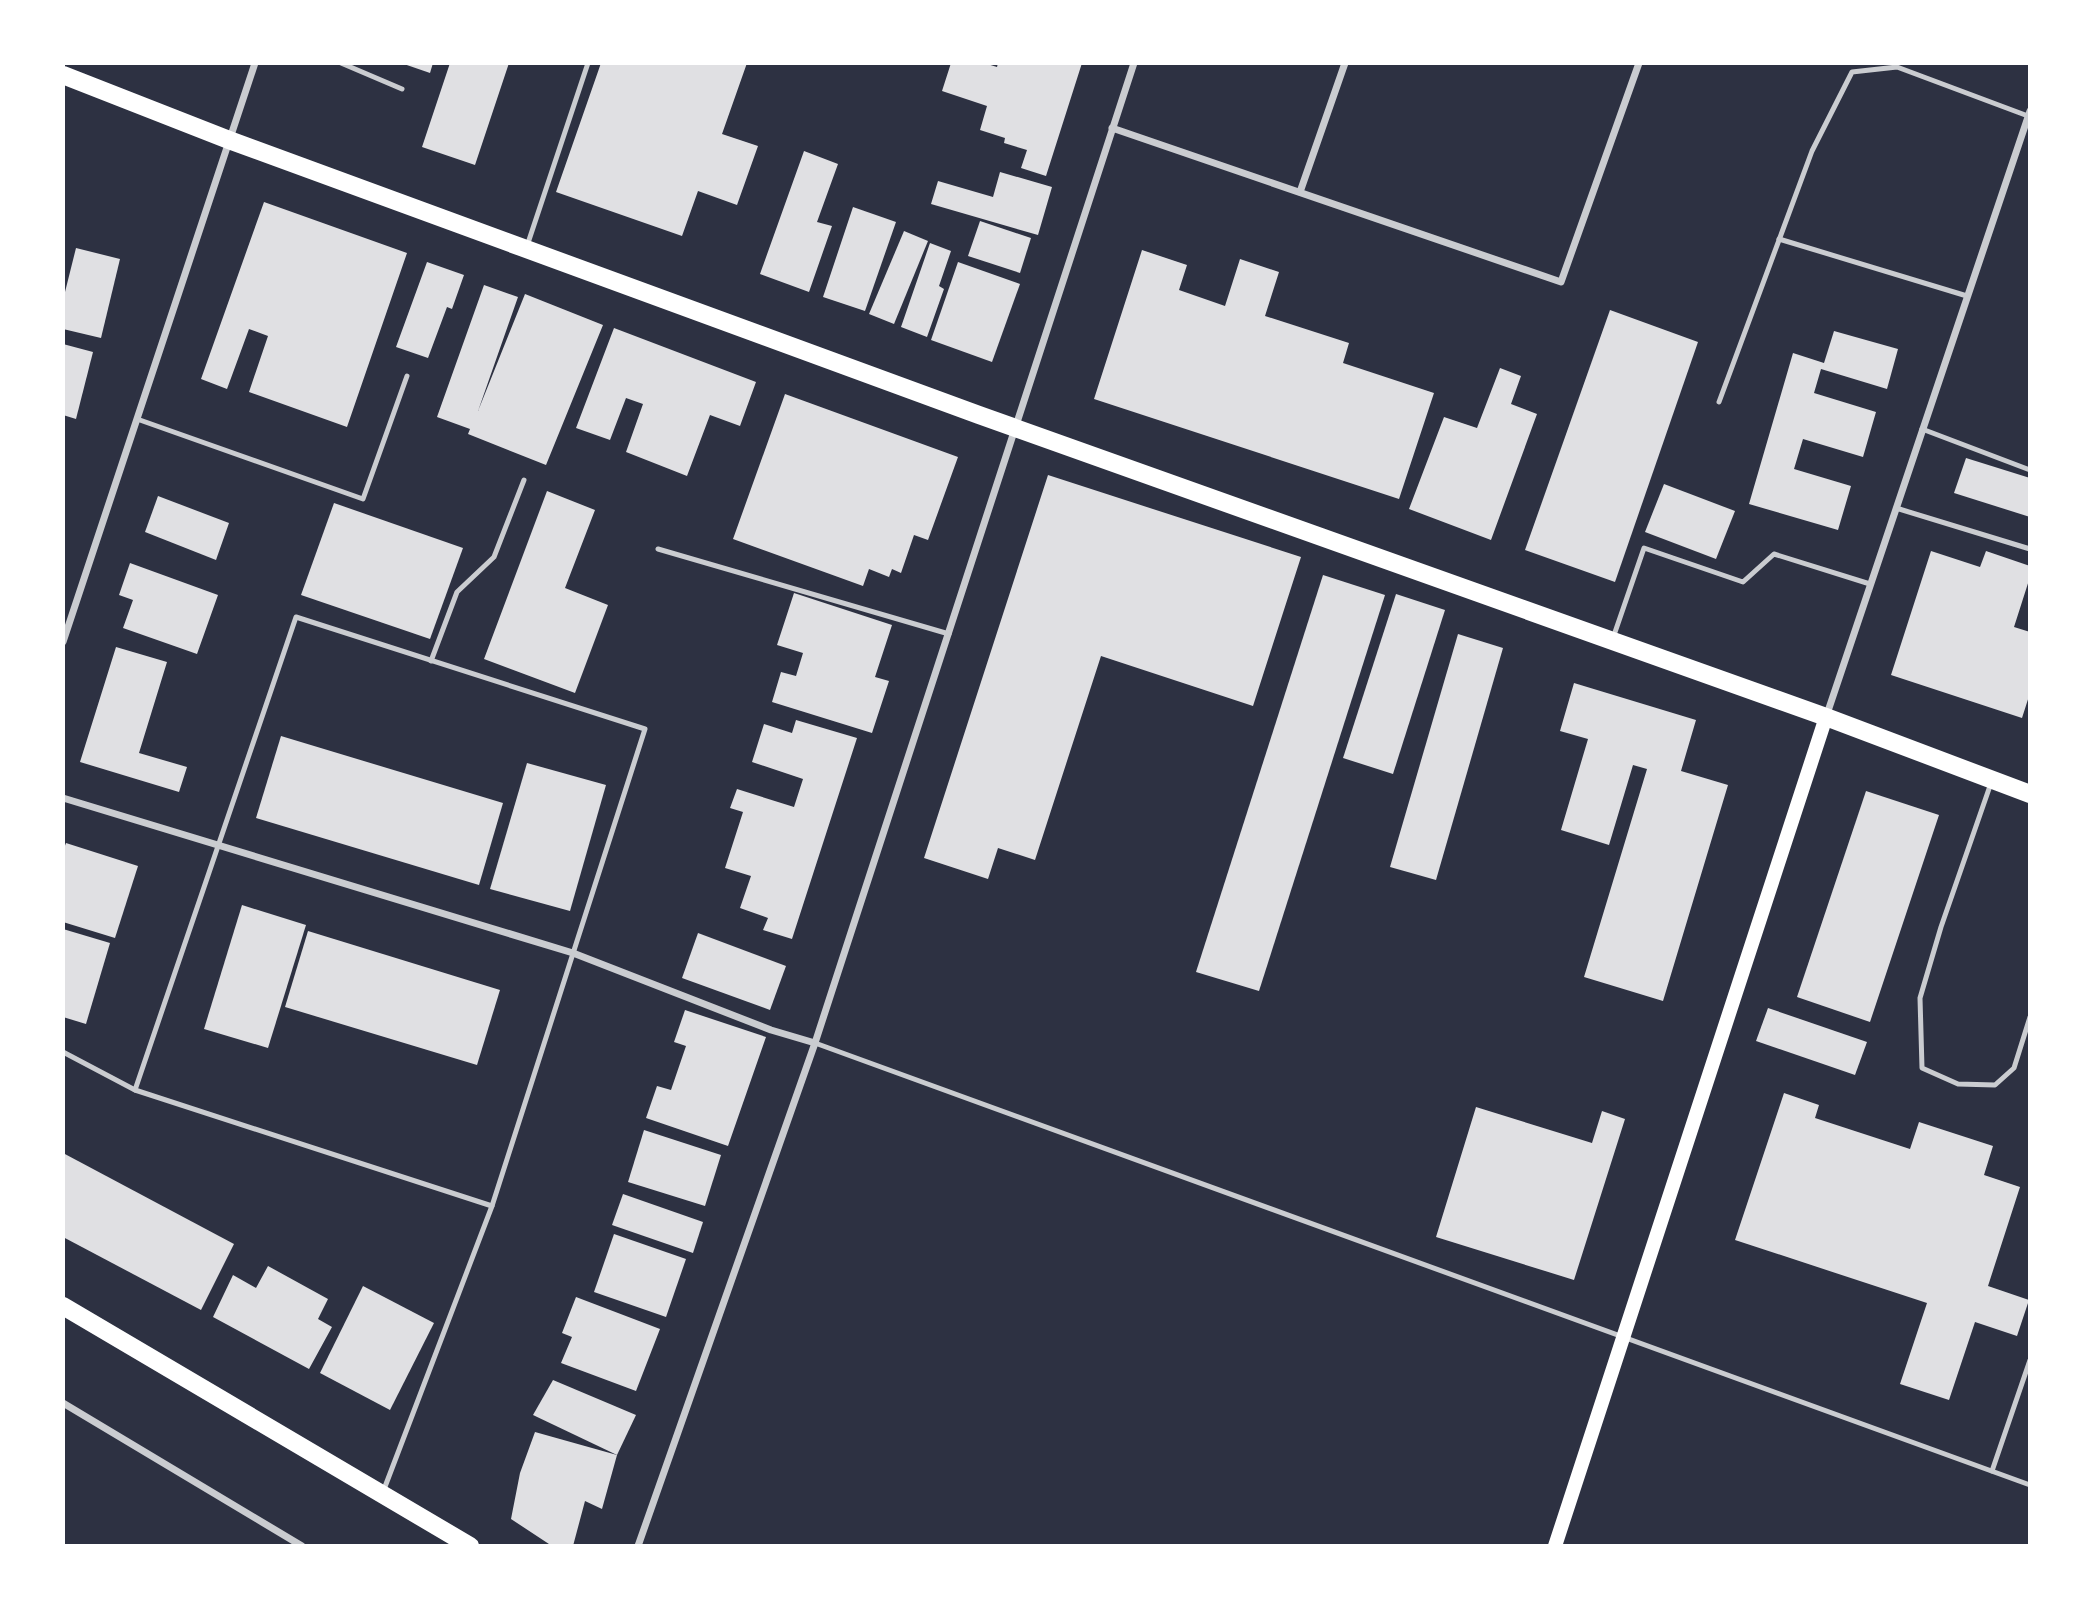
<svg xmlns="http://www.w3.org/2000/svg" width="2093" height="1609" font-family="Arial,sans-serif">
<style>
.building{fill:#e0e0e3}
.lines{fill:none;stroke-linecap:round;stroke-linejoin:round}
.service{stroke:#caccd0;stroke-width:5}
.minor{stroke:#caccd0;stroke-width:7}
.secondary{stroke:#fff;stroke-width:14}
.primary{stroke:#fff;stroke-width:18}
</style>
<rect width="100%" height="100%" fill="#2d3142"/>
<!-- building -->
<g class="building">
<polygon points="401,63 433,63 430,73"/>
<polygon points="450,63 509,63 475,165 422,147"/>
<polygon points="601,63 747,63 722,134 758,146 737,205 698,191 682,236 556,192"/>
<polygon points="951,63 984,63 997,67 998,63 1082,63 1046,176 1021,168 1027,150 1004,143 1005,138 980,130 987,106 942,91"/>
<polygon points="804,151 838,164 817,222 832,226 809,292 760,274"/>
<polygon points="1000,172 1052,187 1038,235 931,204 938,181 993,197"/>
<polygon points="264,202 407,253 347,427 249,392 268,336 249,329 227,389 201,379"/>
<polygon points="853,207 896,222 865,311 823,297"/>
<polygon points="980,221 1031,238 1020,273 968,256"/>
<polygon points="904,231 928,241 894,324 869,314"/>
<polygon points="930,243 951,251 939,286 944,289 927,337 901,327"/>
<polygon points="76,248 120,259 101,338 63,329 63,300"/>
<polygon points="1142,250 1187,265 1179,290 1225,306 1240,259 1279,272 1265,316 1349,343 1343,363 1434,393 1399,499 1094,399"/>
<polygon points="427,262 464,275 452,309 447,307 428,358 396,347"/>
<polygon points="958,262 1020,284 992,362 931,340"/>
<polygon points="484,285 518,297 478,411 525,294 603,325 546,465 468,434 470,429 437,417"/>
<polygon points="1610,310 1698,342 1615,582 1525,550"/>
<polygon points="614,328 756,382 740,426 710,415 687,476 626,452 643,404 626,398 610,440 576,428"/>
<polygon points="1834,331 1898,349 1887,389 1821,369 1814,393 1876,412 1863,457 1803,439 1794,469 1851,486 1838,530 1749,504 1793,353 1824,363"/>
<polygon points="63,344 93,352 76,419 63,415"/>
<polygon points="1500,368 1521,376 1511,404 1537,414 1491,540 1409,509 1444,417 1477,428"/>
<polygon points="785,394 958,457 928,540 914,535 901,573 892,569 889,577 869,569 863,586 733,539"/>
<polygon points="1966,458 2030,478 2030,517 1954,493"/>
<polygon points="1048,475 1301,557 1253,706 1101,656 1035,860 998,848 988,879 924,858"/>
<polygon points="1664,484 1735,511 1716,559 1645,532"/>
<polygon points="547,491 595,510 565,588 608,605 575,693 484,659"/>
<polygon points="158,496 229,523 216,560 145,532"/>
<polygon points="334,503 463,548 430,639 301,595"/>
<polygon points="1931,551 1980,567 1986,551 2030,566 2030,577 2014,627 2030,632 2030,693 2022,718 1891,675"/>
<polygon points="130,563 218,595 197,654 123,628 133,600 119,595"/>
<polygon points="1323,575 1385,595 1259,991 1196,972"/>
<polygon points="794,593 892,625 875,677 889,681 872,733 772,702 781,672 796,676 803,653 777,645"/>
<polygon points="1396,594 1445,610 1393,774 1343,758"/>
<polygon points="1458,634 1503,648 1436,880 1390,867"/>
<polygon points="116,647 167,662 139,753 187,767 179,792 80,762"/>
<polygon points="1574,683 1696,720 1681,771 1728,785 1663,1001 1584,977 1647,769 1633,765 1609,845 1561,830 1588,739 1560,731"/>
<polygon points="796,720 857,738 792,939 763,930 768,918 740,908 751,876 725,868 743,812 730,808 737,789 794,807 803,779 752,762 764,724 792,733"/>
<polygon points="281,736 503,803 479,885 256,818"/>
<polygon points="527,763 606,785 570,911 490,889"/>
<polygon points="1866,791 1939,815 1870,1022 1797,997"/>
<polygon points="66,843 138,866 115,938 63,922 63,851"/>
<polygon points="242,905 306,925 268,1048 204,1029"/>
<polygon points="63,929 110,943 86,1024 63,1017"/>
<polygon points="308,931 500,990 477,1065 285,1007"/>
<polygon points="698,933 786,966 770,1010 682,978"/>
<polygon points="1768,1008 1867,1042 1855,1075 1756,1041"/>
<polygon points="685,1010 766,1037 728,1146 646,1118 657,1086 671,1090 686,1046 674,1042"/>
<polygon points="1784,1093 1819,1105 1815,1118 1910,1149 1919,1122 1993,1146 1984,1175 2020,1187 1988,1286 2029,1300 2017,1336 1975,1322 1949,1400 1900,1384 1927,1303 1735,1240"/>
<polygon points="1476,1107 1592,1143 1602,1111 1625,1119 1574,1280 1436,1237"/>
<polygon points="644,1130 721,1155 705,1206 628,1182"/>
<polygon points="63,1153 234,1244 201,1310 63,1237"/>
<polygon points="623,1194 703,1222 693,1253 612,1225"/>
<polygon points="614,1234 686,1259 666,1317 594,1292"/>
<polygon points="268,1266 328,1299 318,1319 332,1327 309,1369 213,1317 233,1275 256,1288"/>
<polygon points="363,1286 434,1323 390,1410 320,1373"/>
<polygon points="576,1297 660,1329 636,1391 561,1363 572,1337 562,1333"/>
<polygon points="553,1380 636,1415 617,1455 533,1415"/>
<polygon points="535,1432 617,1455 602,1509 585,1501 573,1546 552,1546 511,1519 520,1473"/>
</g>
<g class="lines">
<!-- service -->
<g class="service">
<polyline points="341,63 402,89"/>
<polyline points="1779,239 1967,296"/>
<polyline points="527,246 588,63"/>
<polyline points="1719,402 1812,151 1852,72 1897,67 2028,116"/>
<polyline points="137,419 363,499 407,376"/>
<polyline points="1922,429 2030,470"/>
<polyline points="1896,508 2030,549"/>
<polyline points="658,549 949,634"/>
<polyline points="1613,638 1644,548 1743,582 1774,554 1870,584"/>
<polyline points="431,661 457,592 494,557 524,480"/>
<polyline points="1991,783 1941,927 1920,998 1922,1068 1958,1084 1995,1085 2014,1068 2030,1017"/>
<polyline points="815,1043 2030,1485"/>
<polyline points="63,1052 135,1090 492,1206"/>
<polyline points="135,1090 296,617 645,729 492,1206 383,1492"/>
<polyline points="1992,1471 2030,1360"/>
</g>
<!-- minor -->
<g class="minor">
<polyline points="1112,128 1561,282 1639,63"/>
<polyline points="1300,192 1345,63"/>
<polyline points="63,642 255,63"/>
<polyline points="1826,717 2030,111"/>
<polyline points="63,798 573,953 771,1030 815,1043"/>
<polyline points="63,1403 302,1546"/>
<polyline points="638,1546 815,1043 1134,63"/>
</g>
<!-- secondary -->
<polyline class="secondary" points="1555,1546 1826,717"/>
<!-- primary -->
<g class="primary">
<polyline points="63,75 229,140 979,415 1826,717 2030,794"/>
<polyline points="63,1306 470,1546"/>
</g>
</g>
<!-- border -->
<rect width="2093" height="1609" fill="none" stroke="#ffffff" stroke-width="130"/>
</svg>
